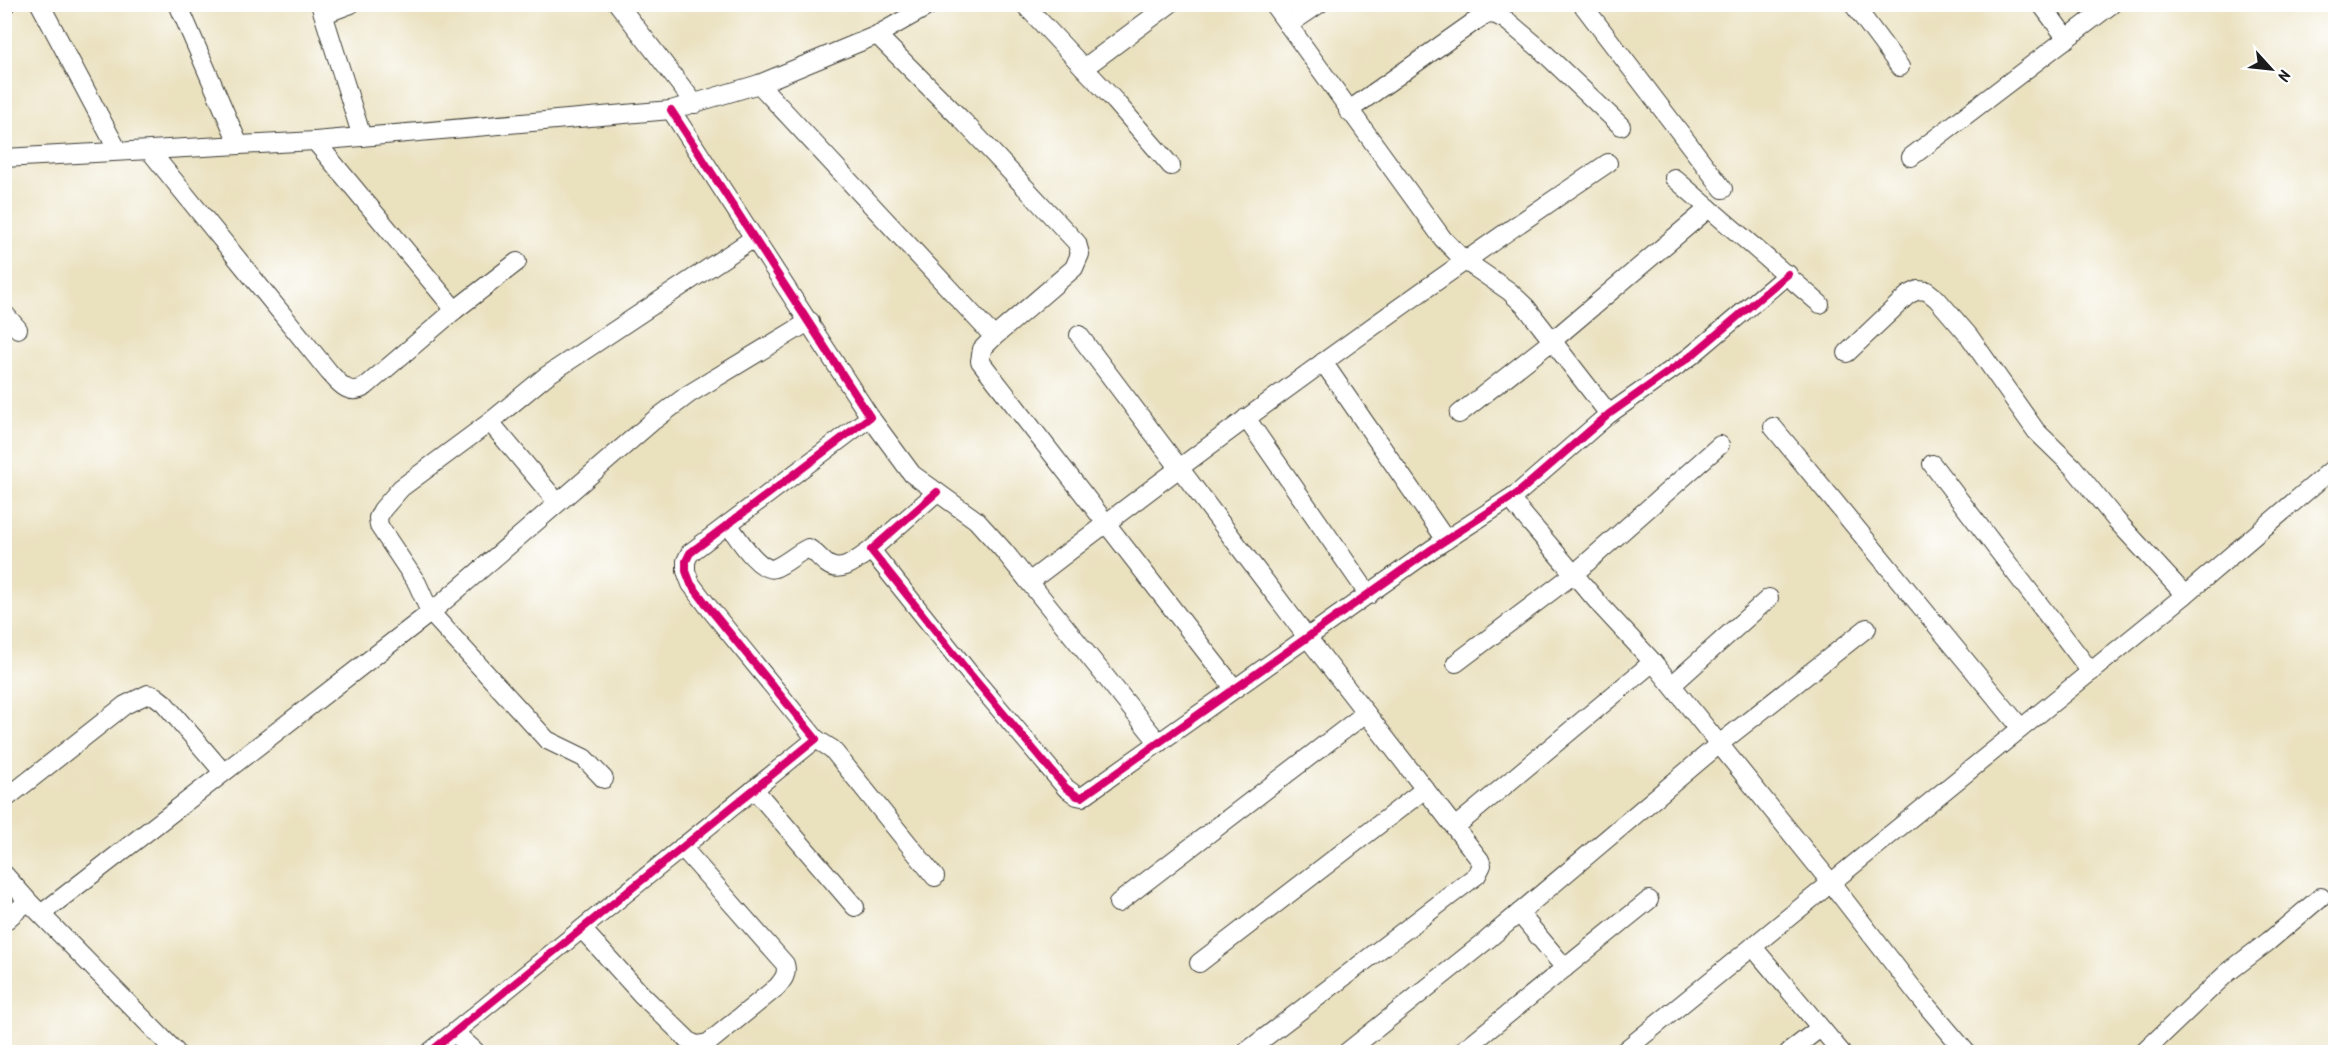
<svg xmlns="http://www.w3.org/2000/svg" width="2340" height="1057" font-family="Kalam,sans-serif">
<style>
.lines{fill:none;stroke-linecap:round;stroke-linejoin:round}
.minor-casing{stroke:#3b3a34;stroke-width:20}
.minor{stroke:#fff;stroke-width:18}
.cycleway-casing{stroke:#fff;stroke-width:11}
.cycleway{stroke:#d6006c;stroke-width:8}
</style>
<rect width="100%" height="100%" fill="#fff"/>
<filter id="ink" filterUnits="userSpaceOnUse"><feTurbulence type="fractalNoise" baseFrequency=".0167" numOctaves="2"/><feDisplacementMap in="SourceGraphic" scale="12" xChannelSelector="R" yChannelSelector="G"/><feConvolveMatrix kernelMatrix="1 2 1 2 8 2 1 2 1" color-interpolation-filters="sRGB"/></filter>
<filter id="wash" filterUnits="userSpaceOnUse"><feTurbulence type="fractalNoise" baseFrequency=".008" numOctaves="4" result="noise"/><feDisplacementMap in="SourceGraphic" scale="24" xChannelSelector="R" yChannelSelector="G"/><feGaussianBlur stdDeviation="1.35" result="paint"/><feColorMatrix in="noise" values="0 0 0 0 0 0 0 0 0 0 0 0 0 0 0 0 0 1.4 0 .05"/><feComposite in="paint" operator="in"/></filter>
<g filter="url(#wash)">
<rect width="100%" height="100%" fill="#eae1bf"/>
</g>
<g filter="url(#ink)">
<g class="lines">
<defs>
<g id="minor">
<polyline points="40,4 118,151"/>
<polyline points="178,4 239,145"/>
<polyline points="320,4 362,137"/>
<polyline points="618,4 695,104"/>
<polyline points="1024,4 1115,101 1171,166"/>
<polyline points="1273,4 1443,239 1464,260 1509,291 1526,307 1609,414"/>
<polyline points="1582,4 1723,189"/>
<polyline points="1853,4 1900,67"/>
<polyline points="2041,4 2067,39"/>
<polyline points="4,5 6,4"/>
<polyline points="324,14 351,4"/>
<polyline points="1288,25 1319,4"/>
<polyline points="877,35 963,121 1077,243 1080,254 1074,268 994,337"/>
<polyline points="1084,68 1170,4"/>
<polyline points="759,84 994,337 982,349 980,361 1234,688"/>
<polyline points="1348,111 1471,24 1485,15 1494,14 1506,20 1538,47 1621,126"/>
<polyline points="315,141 455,310"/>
<path d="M150,151L329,372C340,384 349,397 366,386L455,310L517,262"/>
<polyline points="1911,157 2112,4"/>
<polyline points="4,158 315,141 671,110 759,84 877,35 932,4"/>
<polyline points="1674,178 1820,304"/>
<polyline points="4,313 18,329"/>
<polyline points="1079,335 1307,637 1480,860 1482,865 1477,875 1246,1052"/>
<polyline points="1847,353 1908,295 1918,290 1927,291 1937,299 1969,336 2036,431 2073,467 2116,520 2185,595"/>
<polyline points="1323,362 1446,540"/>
<polyline points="1459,414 1552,341 1709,208"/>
<polyline points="870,417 912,474 976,520 1004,551 1159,743"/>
<polyline points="1246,418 1369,595"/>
<polyline points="490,422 557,502"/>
<polyline points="1773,427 2021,728"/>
<polyline points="1932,464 2091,672"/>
<polyline points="937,492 871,550 970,674 1066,788 1077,796 1082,797 1432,549 1518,493 1609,414 1691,356 1788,274"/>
<polyline points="1510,499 1602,607 1653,662 1832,884 1921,999 1966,1052"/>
<path d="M728,524C736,535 760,574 775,568C787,563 797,553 808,548C816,552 820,559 827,564C842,575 859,558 871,550"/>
<path d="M1029,582C1218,437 1410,296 1608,163"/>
<polyline points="1456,663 1574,574 1720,445"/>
<polyline points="1672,685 1769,598"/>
<polyline points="816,739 832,749 935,877"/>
<polyline points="604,779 584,758 547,740 430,612 417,583 379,526 378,518 382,510 401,488 490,422 546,376 754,238"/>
<polyline points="754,789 855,907"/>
<polyline points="4,800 125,705 148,694 155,696 164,703 223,772"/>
<polyline points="1455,827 1653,662"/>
<polyline points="4,874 28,901 176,1052"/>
<polyline points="1118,903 1366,713"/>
<polyline points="1519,913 1565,968"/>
<polyline points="41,914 435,609 653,421 689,394 810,321"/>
<polyline points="4,922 28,901"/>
<path d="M582,929L641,994L690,1042L697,1045L708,1043L777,987C783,980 788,974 785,964L682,847"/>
<polyline points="1753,947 1841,1052"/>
<polyline points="1199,963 1425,789"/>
<polyline points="455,1033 476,1052"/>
<polyline points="430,1052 816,739 710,609 691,584 686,571 686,561 690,553 870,417 671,110"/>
<polyline points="1347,1052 1487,940 1718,745 1867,628"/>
<polyline points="1461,1052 1649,900"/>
<polyline points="1623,1052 2185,595 2336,466"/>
<polyline points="1789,1052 1820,1028"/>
<polyline points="2144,1052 2227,973 2269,941 2321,897"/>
</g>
</defs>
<!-- minor casing -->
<use href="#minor" class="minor-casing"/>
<!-- minor -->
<use href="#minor" class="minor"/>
<defs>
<g id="cycleway">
<polyline points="937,492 871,550 970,674 1066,788 1077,796 1082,797 1432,549 1518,493 1609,414 1691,356 1788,274"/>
<polyline points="430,1052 816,739 710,609 691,584 686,571 686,561 690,553 870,417 671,110"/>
</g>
</defs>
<!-- cycleway casing -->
<use href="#cycleway" class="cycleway-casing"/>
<!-- cycleway -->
<use href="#cycleway" class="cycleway"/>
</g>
</g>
<!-- margin -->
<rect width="2340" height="1057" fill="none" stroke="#fff" stroke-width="24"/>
<!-- north arrow -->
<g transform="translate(2271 69) rotate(117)" stroke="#ffffff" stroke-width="4.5" paint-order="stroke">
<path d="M0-4.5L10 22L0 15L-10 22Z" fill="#1c1c1c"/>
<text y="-9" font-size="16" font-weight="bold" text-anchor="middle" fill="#1c1c1c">N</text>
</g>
</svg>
